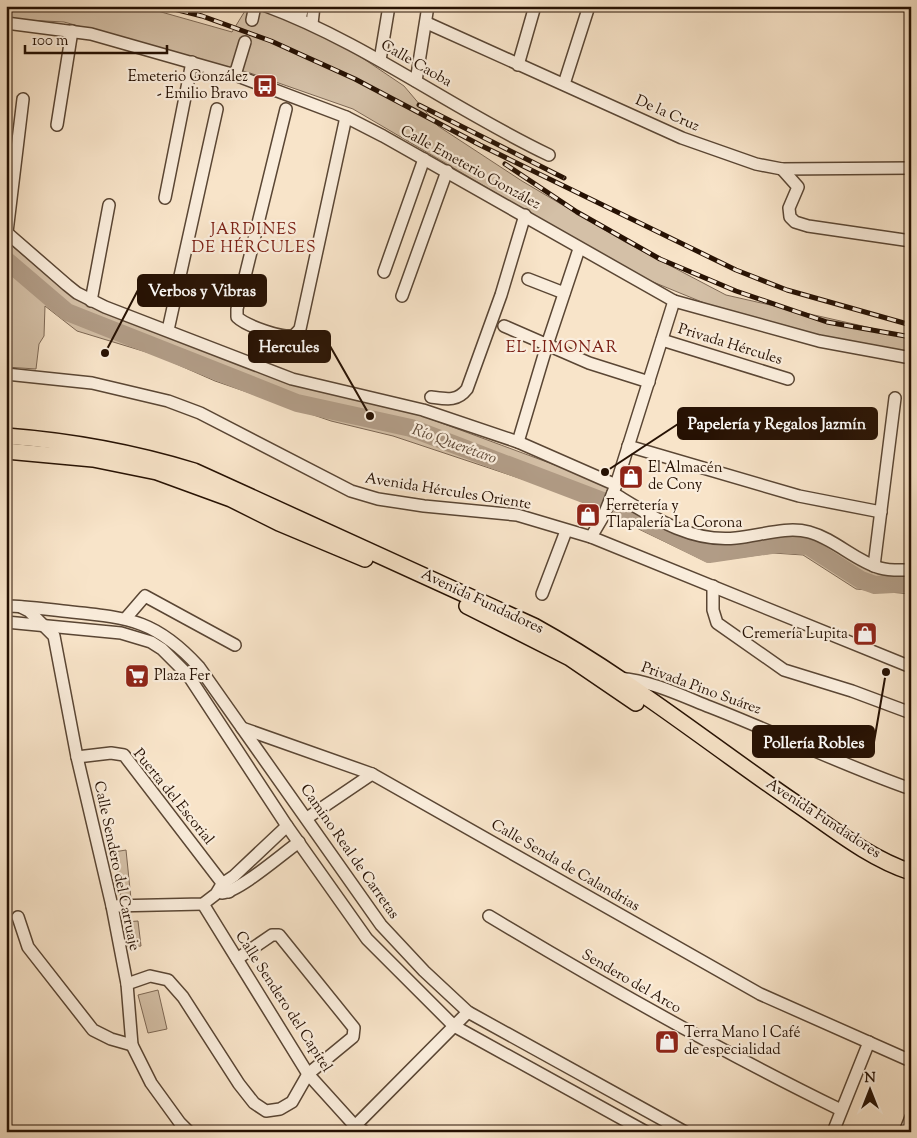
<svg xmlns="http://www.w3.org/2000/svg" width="917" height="1138" font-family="'Sorts Mill Goudy',serif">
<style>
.green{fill:#d4c0a7;stroke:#7d6855}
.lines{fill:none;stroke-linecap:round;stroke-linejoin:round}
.river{stroke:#b19c86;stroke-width:18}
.minor-tunnel{stroke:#d8c4ab;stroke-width:11;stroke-dasharray:11 5.5;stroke-linecap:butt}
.minor-casing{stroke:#5a4634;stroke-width:14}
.major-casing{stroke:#261103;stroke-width:18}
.minor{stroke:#faeddc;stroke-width:11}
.major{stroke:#f8e4c9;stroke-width:15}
.rail-casing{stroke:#261103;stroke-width:5}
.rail{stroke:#faeddc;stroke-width:3;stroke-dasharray:9;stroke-linecap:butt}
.labels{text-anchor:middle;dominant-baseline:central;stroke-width:4.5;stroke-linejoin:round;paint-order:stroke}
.street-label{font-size:15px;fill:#261103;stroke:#faeddc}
.poi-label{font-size:15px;fill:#261103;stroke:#faeddc;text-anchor:start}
.neighbourhood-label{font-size:16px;letter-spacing:1px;fill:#7a1f14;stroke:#faeddc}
.water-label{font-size:16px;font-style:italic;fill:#65503e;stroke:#faeddc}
.leader{fill:none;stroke:#261103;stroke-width:2}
.callout-dot{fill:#261103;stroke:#faeddc;stroke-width:2}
.callout{fill:#261103;stroke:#261103;stroke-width:2}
.callout-label{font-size:16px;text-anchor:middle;font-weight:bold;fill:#fff}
</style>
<rect width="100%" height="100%" fill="#f8e4c9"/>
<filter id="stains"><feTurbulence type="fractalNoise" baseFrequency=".004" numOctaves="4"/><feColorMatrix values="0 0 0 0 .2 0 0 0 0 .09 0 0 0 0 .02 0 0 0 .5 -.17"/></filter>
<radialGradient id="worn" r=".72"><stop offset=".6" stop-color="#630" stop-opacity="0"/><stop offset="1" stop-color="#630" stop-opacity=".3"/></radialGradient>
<!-- green -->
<g class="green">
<polygon points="6,6 140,6 232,32 248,6 321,30 404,86 438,126 522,181 625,242 726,295 911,337 911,353 816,335 719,309 636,275 353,109 250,73 64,22 6,19"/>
<polygon points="6,241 66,291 298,386 409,411 609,485 693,537 791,533 812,537 864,568 911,570 911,594 856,589 803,555 773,553 707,562 564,493 393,436 331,421 215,381 156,355 77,331 45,306 44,336 39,344 36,369 6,367"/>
<polygon points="126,850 131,899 121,900 114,852"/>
<polygon points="138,921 141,946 128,947 125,922"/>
<polygon points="158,990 167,1029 148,1033 138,995"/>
</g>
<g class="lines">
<!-- river -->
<polyline class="river" points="6,260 67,312 297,403 411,428 605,502 709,554 778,544 808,546 861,580 875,585 911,583"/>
<!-- minor-tunnel -->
<polyline class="minor-tunnel" points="245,42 252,20"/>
<defs>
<g id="minor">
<path d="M266,6C366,43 452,109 549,155"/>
<polyline points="300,19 303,6"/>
<polyline points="252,20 255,6"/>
<polyline points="6,23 91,34 235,75 346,117 383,136 674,301 819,341 911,358"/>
<polyline points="427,23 682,138 756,164 782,169 911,168"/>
<polyline points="312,24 314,6"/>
<polyline points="380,60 389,6"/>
<polyline points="518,65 535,6"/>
<polyline points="235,75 245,42"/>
<polyline points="416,81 428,6"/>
<polyline points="564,84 589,6"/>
<path d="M286,109L237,309V317C245,325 284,340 294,335C297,333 298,331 300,329L346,117"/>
<polyline points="57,125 72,31"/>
<polyline points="782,169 798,187 789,208 790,217 795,222 808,226 911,241"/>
<polyline points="165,198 192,62"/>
<polyline points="6,232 67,285 77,293 105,307 292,379 423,410 518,442 616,485"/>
<polyline points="7,232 23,99"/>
<polyline points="384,272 424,159"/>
<polyline points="528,279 564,293"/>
<polyline points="402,296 447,171"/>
<polyline points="91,301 109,205"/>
<polyline points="504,326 589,363 649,382"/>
<polyline points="168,330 217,109"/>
<polyline points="662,340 788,379"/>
<polyline points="6,374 92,383 168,401 200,413 351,491 378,499 424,506 517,515 591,537 911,667"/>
<path d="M431,397C446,399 457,402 467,389L501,295L525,215"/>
<polyline points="518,442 547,345 579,249"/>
<polyline points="628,446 799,496 881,512"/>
<path d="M613,493C651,516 690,543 736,538C759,536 786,526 809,532C835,539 855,561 880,568C890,571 900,570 911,570"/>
<polyline points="591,537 604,515 616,485 674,301"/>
<polyline points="874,566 895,398"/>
<polyline points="713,586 713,610 717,623 784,670 852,691 911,713"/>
<polyline points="542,594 566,531"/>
<path d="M6,606C28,606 50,610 72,612C131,618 157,621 199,667L381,925L424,971L468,1012L685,1132"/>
<polyline points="21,607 29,611 54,636 77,757 112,906 127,984 132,1045 151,1083 180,1123 189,1132"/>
<polyline points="126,618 145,596 235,645"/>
<polyline points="6,622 121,633 151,642 162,649 188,675 287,826 367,939 454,1026 646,1132"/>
<path d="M619,678C651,681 680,695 710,707C777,733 842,765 911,789"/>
<polyline points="242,728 372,774 760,994 911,1061"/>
<polyline points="77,757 111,753 124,755 229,892"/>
<polyline points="307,818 372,774"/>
<path d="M222,893C240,891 282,854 299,842"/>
<polyline points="203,904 308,1074 355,1126 365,1132"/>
<polyline points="112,906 203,904 216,894 222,884 234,876 287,826"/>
<path d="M489,916C604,985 720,1051 841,1110"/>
<polyline points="18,917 28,947 93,1030 111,1039 132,1045"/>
<polyline points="127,984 150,976 168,980 183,997 239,1084 254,1103 266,1111 280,1109 292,1102 308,1074 353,1037 354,1028 279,935 272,935 237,959"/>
<polyline points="349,1132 468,1012"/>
<polyline points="833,1132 869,1042"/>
<polyline points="905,1132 911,1117"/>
</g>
<g id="major">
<path d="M6,436C71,441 132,452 194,471L534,626C625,676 708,743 794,802C831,827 868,858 911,872"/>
<polyline points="6,451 93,459 157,472 231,499 279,523 365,559"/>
<polyline points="467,606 570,658 636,703"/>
</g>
</defs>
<!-- minor casing -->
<use href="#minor" class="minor-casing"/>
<!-- major casing -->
<use href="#major" class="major-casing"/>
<!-- minor -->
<use href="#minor" class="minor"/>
<!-- major -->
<use href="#major" class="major"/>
<defs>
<g id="rail">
<polyline points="162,6 202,16 271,41 355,79 480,145 736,270 787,290 911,325"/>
<polyline points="419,105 564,178"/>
<polyline points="505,164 577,212 660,259 736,291 827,322 911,337"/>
</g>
</defs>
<!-- rail casing -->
<use href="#rail" class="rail-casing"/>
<!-- rail -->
<use href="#rail" class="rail"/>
</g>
<!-- icons -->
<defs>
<symbol id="bus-square" viewBox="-11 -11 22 22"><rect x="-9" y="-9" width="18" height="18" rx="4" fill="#8f2418" stroke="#faeddc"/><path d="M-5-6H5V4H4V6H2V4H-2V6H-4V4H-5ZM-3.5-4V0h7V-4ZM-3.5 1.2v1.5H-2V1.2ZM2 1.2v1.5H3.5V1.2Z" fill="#fff"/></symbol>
<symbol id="shop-square" viewBox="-11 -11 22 22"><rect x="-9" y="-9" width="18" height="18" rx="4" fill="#8f2418" stroke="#faeddc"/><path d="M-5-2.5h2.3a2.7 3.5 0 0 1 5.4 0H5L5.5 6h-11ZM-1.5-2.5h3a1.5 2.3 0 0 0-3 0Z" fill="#fff"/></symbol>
<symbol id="supermarket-square" viewBox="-11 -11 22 22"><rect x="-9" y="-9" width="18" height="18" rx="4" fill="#8f2418" stroke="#faeddc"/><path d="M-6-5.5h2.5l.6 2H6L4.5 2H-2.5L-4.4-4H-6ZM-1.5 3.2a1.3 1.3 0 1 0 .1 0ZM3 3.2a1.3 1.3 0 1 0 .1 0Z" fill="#fff"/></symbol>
</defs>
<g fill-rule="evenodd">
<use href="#bus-square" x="251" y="72" width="28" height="28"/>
<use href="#shop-square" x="617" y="463" width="28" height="28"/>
<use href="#shop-square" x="574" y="501" width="28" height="28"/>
<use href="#shop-square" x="851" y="620" width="28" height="28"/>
<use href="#supermarket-square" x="123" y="662" width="28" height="28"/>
<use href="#shop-square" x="653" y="1028" width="28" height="28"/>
</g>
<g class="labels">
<!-- street labels -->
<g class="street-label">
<text transform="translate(416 64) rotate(30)">Calle Caoba</text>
<text transform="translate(667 114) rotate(24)">De la Cruz</text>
<text transform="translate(470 168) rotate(29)">Calle Emeterio González</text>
<text transform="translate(730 345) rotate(17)">Privada Hércules</text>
<text transform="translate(448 492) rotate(9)">Avenida Hércules Oriente</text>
<text transform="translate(482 602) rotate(25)">Avenida Fundadores</text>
<text transform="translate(701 689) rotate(20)">Privada Pino Suárez</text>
<text transform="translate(173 797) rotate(51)">Puerta del Escorial</text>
<text transform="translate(823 819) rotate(33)">Avenida Fundadores</text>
<text transform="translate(349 852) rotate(55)">Camino Real de Carretas</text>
<text transform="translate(116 866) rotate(78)">Calle Sendero del Carruaje</text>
<text transform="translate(565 866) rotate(30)">Calle Senda de Calandrias</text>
<text transform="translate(631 982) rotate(30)">Sendero del Arco</text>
<text transform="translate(283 1002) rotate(57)">Calle Sendero del Capitel</text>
</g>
<!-- poi labels -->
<g class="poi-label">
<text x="248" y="77" text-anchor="end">Emeterio González<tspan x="248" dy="17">- Emilio Bravo</tspan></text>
<text x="648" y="468">El Almacén<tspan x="648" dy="17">de Cony</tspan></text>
<text x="606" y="506">Ferretería y<tspan x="606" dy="17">Tlapalería La Corona</tspan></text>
<text x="848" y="634" text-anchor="end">Cremería Lupita</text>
<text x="154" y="676">Plaza Fer</text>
<text x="684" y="1033">Terra Mano l Café<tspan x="684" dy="17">de especialidad</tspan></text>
</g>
<!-- neighbourhood labels -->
<g class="neighbourhood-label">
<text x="254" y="230">JARDINES<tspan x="254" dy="18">DE HÉRCULES</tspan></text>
<text x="562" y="348">EL LIMONAR</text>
</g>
<!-- water labels -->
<g class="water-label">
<text transform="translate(454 445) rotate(20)">Río Querétaro</text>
</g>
</g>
<!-- callouts -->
<path class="leader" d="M105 353L138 290M370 416L330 346M605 472L678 424M886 672L874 742"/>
<g class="callout-dot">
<circle cx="105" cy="353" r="5"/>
<circle cx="370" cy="416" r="5"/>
<circle cx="605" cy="472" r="5"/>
<circle cx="886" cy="672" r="5"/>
</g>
<g class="callout">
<rect x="138" y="275" width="128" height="31" rx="5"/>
<rect x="249" y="331" width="81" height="31" rx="5"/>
<rect x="678" y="408" width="199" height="31" rx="5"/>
<rect x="753" y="726" width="121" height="31" rx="5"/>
</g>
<g class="callout-label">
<text x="202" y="296">Verbos y Vibras</text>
<text x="289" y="352">Hercules</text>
<text x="777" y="429">Papelería y Regalos Jazmín</text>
<text x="814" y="748">Pollería Robles</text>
</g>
<!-- margin -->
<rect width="917" height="1138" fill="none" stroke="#f8e4c9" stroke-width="25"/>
<rect x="8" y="8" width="902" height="1123" fill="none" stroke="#261103" stroke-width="2.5"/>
<rect x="12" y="12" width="892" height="1113" fill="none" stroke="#261103"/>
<!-- north arrow -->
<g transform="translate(870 1090)" stroke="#faeddc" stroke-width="4" paint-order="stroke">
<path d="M0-4L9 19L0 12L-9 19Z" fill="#261103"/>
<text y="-8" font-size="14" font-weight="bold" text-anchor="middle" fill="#261103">N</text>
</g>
<!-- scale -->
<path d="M25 45v8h142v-8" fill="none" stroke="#261103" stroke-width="2.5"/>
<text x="32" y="45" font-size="15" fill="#261103" stroke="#faeddc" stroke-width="4" paint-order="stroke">100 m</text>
<rect width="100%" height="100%" filter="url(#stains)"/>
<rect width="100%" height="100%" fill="url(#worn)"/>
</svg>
